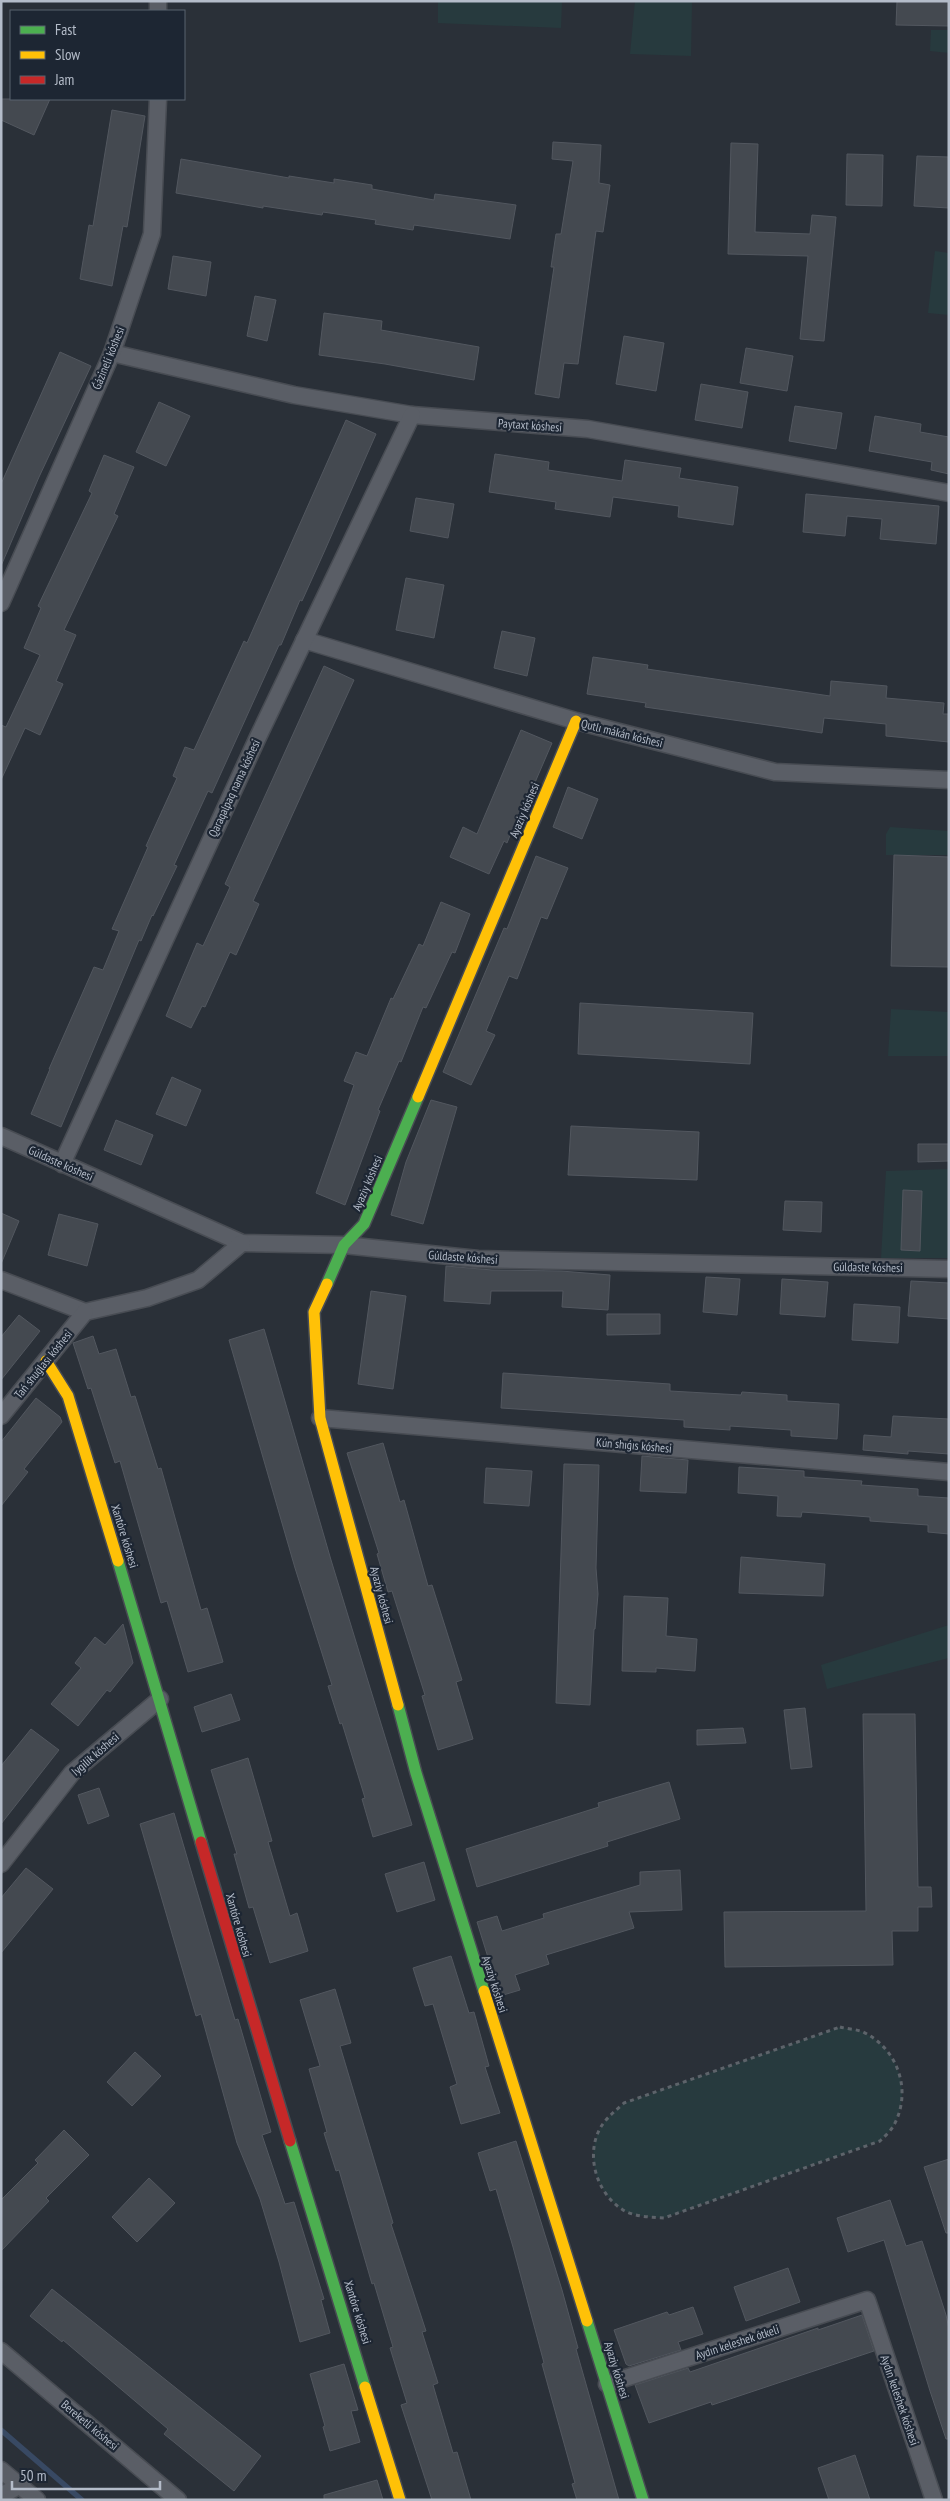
<svg xmlns="http://www.w3.org/2000/svg" width="950" height="2501" font-family="'PT Sans Narrow',sans-serif">
<style>
.green{fill:#273a3e}
.lines{fill:none;stroke-linecap:round;stroke-linejoin:round}
.stream{stroke:#384963;stroke-width:5.5}
.building{fill:#444950;stroke:#52575f}
.street-casing{stroke:#484c53;stroke-width:19}
.fast-casing{stroke:#484c53;stroke-width:14}
.slow-casing{stroke:#484c53;stroke-width:14}
.jam-casing{stroke:#484c53;stroke-width:14}
.path{stroke:#5d636a;stroke-width:3;stroke-dasharray:4 4;stroke-linecap:butt}
.street{stroke:#5a5e66;stroke-width:16}
.fast{stroke:#4caf50;stroke-width:11}
.slow{stroke:#ffc107;stroke-width:11}
.jam{stroke:#c62828;stroke-width:11}
.labels{text-anchor:middle;dominant-baseline:central;stroke-width:4.5;stroke-linejoin:round;paint-order:stroke}
.street-label{font-size:12px;fill:#b4bcc9;stroke:#1d2633}
</style>
<rect width="100%" height="100%" fill="#2a3038"/>
<!-- green -->
<g class="green">
<polygon points="438,1 562,1 561,28 438,23"/>
<polygon points="635,1 692,1 691,56 630,54"/>
<polygon points="931,30 949,30 949,53 930,51"/>
<polygon points="935,251 949,253 949,315 928,313"/>
<polygon points="890,827 949,831 949,855 886,855 886,834"/>
<polygon points="891,1009 949,1012 949,1056 888,1056"/>
<polygon points="949,1169 949,1258 881,1258 886,1171"/>
<polygon points="949,1625 949,1658 827,1689 821,1665"/>
<path d="M840,2027C847,2029 856,2029 863,2032C897,2048 912,2089 895,2123C892,2130 885,2136 880,2141L664,2218C650,2217 635,2217 623,2210C599,2195 587,2162 597,2135C602,2121 613,2113 624,2103Z"/>
</g>
<g class="lines">
<!-- stream -->
<polyline class="stream" points="1,2430 82,2500"/>
</g>
<!-- building -->
<g class="building">
<polygon points="897,1 949,1 949,26 896,25"/>
<polygon points="1,99 50,99 34,135 1,120"/>
<polygon points="112,110 145,116 127,227 123,226 112,286 80,279 89,225 93,226"/>
<polygon points="553,142 601,145 599,183 610,185 603,232 596,231 578,364 564,363 559,398 535,394 554,267 551,267 556,234 561,234 573,161 552,159"/>
<polygon points="731,143 758,144 755,232 810,234 812,215 836,217 824,341 800,339 808,256 728,254"/>
<polygon points="847,154 883,155 882,206 846,205"/>
<polygon points="917,156 949,157 949,208 914,206"/>
<polygon points="181,159 289,178 289,176 334,183 334,179 372,185 372,189 434,200 435,194 516,205 510,239 414,225 413,230 375,224 376,220 323,212 322,215 263,206 263,208 176,193"/>
<polygon points="173,256 211,262 206,296 168,289"/>
<polygon points="255,296 276,300 267,341 247,336"/>
<polygon points="324,313 382,321 381,330 479,347 474,380 385,364 319,355"/>
<polygon points="624,336 664,343 656,391 616,384"/>
<polygon points="746,348 793,356 787,391 740,383"/>
<polygon points="60,352 91,366 39,477 1,566 1,484"/>
<polygon points="701,384 748,392 742,428 695,420"/>
<polygon points="159,402 190,416 166,466 136,452"/>
<polygon points="795,406 842,413 836,449 789,441"/>
<polygon points="875,416 921,424 920,432 949,437 949,474 931,470 932,462 869,451"/>
<polygon points="346,420 376,434 325,550 302,601 300,600 281,645 279,645 212,793 208,791 174,865 177,866 153,916 152,915 141,941 139,940 61,1127 31,1114 50,1069 49,1069 94,967 103,970 119,931 112,929 148,847 146,846 177,778 173,776 185,747 194,750 244,641 247,643"/>
<polygon points="495,454 549,462 548,470 622,481 625,460 681,468 679,478 738,487 733,525 678,517 679,506 613,497 610,517 555,509 556,502 489,492"/>
<polygon points="104,455 134,467 114,514 118,516 64,630 76,635 56,681 63,684 40,735 25,728 1,780 1,725 6,727 40,655 24,648 41,608 38,606 92,493 89,491"/>
<polygon points="806,494 939,506 936,544 880,539 882,519 847,516 845,536 803,532"/>
<polygon points="416,498 454,504 448,538 410,531"/>
<polygon points="406,578 444,585 434,638 396,630"/>
<polygon points="502,631 535,638 527,676 494,668"/>
<polygon points="593,657 648,665 647,669 830,696 831,681 887,686 886,698 944,703 943,714 949,714 949,742 886,736 886,724 824,718 822,733 645,707 646,703 587,694"/>
<polygon points="324,666 354,680 253,901 259,904 236,955 230,952 205,1007 202,1006 191,1028 166,1016 197,943 203,946 230,887 225,884"/>
<polygon points="521,730 552,743 530,794 527,792 507,843 504,841 489,874 450,857 463,827 477,834"/>
<polygon points="568,787 598,799 582,839 553,827"/>
<polygon points="894,855 949,857 949,967 891,966"/>
<polygon points="536,856 568,868 547,919 541,917 517,979 509,976 486,1031 495,1035 471,1085 443,1072 504,928 507,929"/>
<polygon points="441,902 470,914 455,953 452,952 426,1008 423,1007 401,1062 399,1061 378,1110 380,1111 345,1205 316,1193 354,1085 344,1081 356,1052 367,1056 391,998 393,999 419,944 423,946"/>
<polygon points="580,1003 753,1013 750,1064 578,1054"/>
<polygon points="172,1077 201,1090 186,1126 156,1114"/>
<polygon points="431,1100 457,1107 423,1224 391,1215 406,1162"/>
<polygon points="116,1120 153,1135 141,1165 104,1150"/>
<polygon points="571,1126 699,1132 697,1180 568,1175"/>
<polygon points="918,1144 949,1144 949,1161 918,1162"/>
<polygon points="903,1190 922,1191 920,1251 901,1250"/>
<polygon points="785,1201 822,1202 821,1232 783,1230"/>
<polygon points="1,1213 19,1221 1,1264"/>
<polygon points="59,1214 98,1224 87,1266 48,1255"/>
<polygon points="446,1266 492,1270 561,1271 610,1275 608,1310 562,1307 563,1291 491,1291 490,1304 444,1301"/>
<polygon points="706,1277 740,1279 737,1315 703,1312"/>
<polygon points="782,1279 828,1282 825,1317 780,1314"/>
<polygon points="911,1281 949,1283 949,1319 908,1316"/>
<polygon points="371,1291 406,1296 393,1389 358,1384"/>
<polygon points="854,1304 900,1307 898,1343 852,1340"/>
<polygon points="607,1314 660,1314 660,1334 607,1335"/>
<polygon points="19,1315 40,1331 1,1380 1,1337"/>
<polygon points="264,1329 331,1560 412,1825 373,1837 362,1799 365,1798 342,1723 340,1724 328,1686 332,1685 295,1568 229,1340"/>
<polygon points="93,1336 99,1354 116,1349 131,1397 135,1396 158,1469 161,1468 201,1610 207,1608 223,1662 188,1672 167,1601 161,1603 120,1461 115,1463 91,1388 88,1389 73,1343"/>
<polygon points="503,1373 670,1384 670,1391 741,1395 742,1392 787,1395 787,1401 839,1404 837,1439 791,1436 791,1430 730,1426 730,1430 684,1427 684,1420 501,1408"/>
<polygon points="36,1398 60,1417 62,1422 24,1469 28,1472 1,1506 1,1442"/>
<polygon points="893,1416 949,1419 949,1454 908,1451 908,1454 863,1450 864,1435 891,1437"/>
<polygon points="383,1443 400,1502 404,1500 428,1586 432,1585 462,1680 456,1682 473,1739 438,1750 422,1696 425,1695 392,1591 388,1592 377,1554 379,1553 347,1453"/>
<polygon points="642,1456 688,1460 686,1493 640,1491"/>
<polygon points="564,1464 599,1465 596,1568 598,1594 595,1629 594,1629 590,1705 556,1703"/>
<polygon points="739,1467 804,1471 804,1477 862,1481 861,1485 918,1489 918,1496 949,1498 949,1534 928,1532 928,1525 870,1521 870,1517 802,1512 801,1517 777,1516 778,1496 738,1493"/>
<polygon points="486,1468 532,1471 529,1506 484,1503"/>
<polygon points="741,1557 825,1564 823,1596 739,1593"/>
<polygon points="624,1596 668,1598 666,1636 697,1639 695,1671 656,1668 656,1672 622,1671"/>
<polygon points="123,1624 133,1663 110,1692 107,1690 78,1726 51,1704 81,1668 75,1663 95,1637 105,1645"/>
<polygon points="231,1694 240,1720 202,1732 194,1707"/>
<polygon points="805,1708 812,1767 791,1769 784,1710"/>
<polygon points="863,1714 915,1714 918,1887 931,1887 932,1907 918,1907 918,1931 892,1931 893,1965 725,1967 724,1912 866,1911"/>
<polygon points="743,1728 746,1743 697,1745 697,1730"/>
<polygon points="31,1729 59,1750 1,1824 1,1766"/>
<polygon points="248,1758 272,1841 268,1842 290,1916 297,1913 308,1951 270,1963 253,1907 249,1908 234,1854 237,1854 211,1770"/>
<polygon points="669,1782 680,1819 607,1842 608,1846 477,1887 466,1849 599,1807 598,1803"/>
<polygon points="99,1788 109,1816 88,1824 78,1795"/>
<polygon points="174,1813 235,2020 238,2019 271,2132 262,2135 285,2204 294,2202 324,2299 321,2300 330,2333 300,2342 279,2262 260,2199 237,2143 201,2014 196,2016 140,1824"/>
<polygon points="424,1862 435,1900 397,1912 385,1874"/>
<polygon points="26,1868 53,1889 1,1953 1,1898"/>
<polygon points="680,1870 682,1910 629,1912 634,1928 546,1955 549,1964 515,1975 520,1990 500,1996 477,1922 497,1916 502,1931 544,1918 543,1914 640,1885 640,1872"/>
<polygon points="451,1956 469,2013 474,2012 489,2066 485,2067 500,2113 461,2124 450,2087 457,2084 433,2004 425,2006 413,1968"/>
<polygon points="335,1989 351,2043 340,2046 393,2223 391,2224 426,2331 422,2332 438,2383 433,2385 453,2453 457,2452 471,2500 432,2500 401,2405 407,2403 390,2348 393,2347 374,2283 372,2284 339,2170 336,2171 324,2133 327,2132 309,2069 320,2066 300,2000"/>
<polygon points="135,2052 161,2076 132,2106 107,2082"/>
<polygon points="64,2130 89,2155 46,2198 49,2201 1,2251 1,2200 38,2163 35,2160"/>
<polygon points="516,2141 562,2290 578,2348 576,2349 619,2500 577,2500 572,2484 575,2483 542,2364 544,2363 513,2247 496,2189 490,2191 478,2153"/>
<polygon points="949,2159 949,2233 946,2233 924,2167"/>
<polygon points="149,2178 175,2203 137,2242 112,2217"/>
<polygon points="890,2200 906,2246 922,2241 946,2315 949,2329 949,2439 946,2439 930,2391 884,2240 848,2252 837,2218"/>
<polygon points="788,2268 800,2302 746,2321 734,2287"/>
<polygon points="52,2289 261,2456 234,2491 164,2434 168,2429 63,2340 62,2342 30,2316"/>
<polygon points="693,2307 703,2334 678,2342 681,2350 629,2366 626,2364 614,2330 667,2312 669,2315"/>
<polygon points="862,2315 874,2351 712,2405 711,2402 649,2423 635,2385 688,2368 690,2372 818,2328 818,2330"/>
<polygon points="344,2364 358,2410 351,2411 360,2442 330,2451 323,2427 325,2426 310,2374"/>
<polygon points="855,2455 870,2500 829,2500 818,2468"/>
<polygon points="377,2480 383,2500 324,2500 324,2495"/>
</g>
<g class="lines">
<defs>
<g id="street">
<polyline points="158,11 158,1"/>
<polyline points="112,353 294,395 412,415 588,429 949,493"/>
<polyline points="1,603 112,353 152,234 158,99"/>
<polyline points="304,640 576,721 775,772 949,780"/>
<polyline points="1,1136 242,1243 344,1245 478,1259 949,1269"/>
<polyline points="62,1164 258,737 412,415"/>
<polyline points="1,1280 85,1312"/>
<polyline points="85,1312 147,1298 198,1280 242,1243"/>
<polyline points="1,1416 85,1312"/>
<polyline points="320,1418 949,1472"/>
<polyline points="1,1864 72,1773 160,1699"/>
<polyline points="1,2351 178,2500"/>
<polyline points="607,2384 867,2300 934,2500"/>
<polyline points="1,2470 37,2500"/>
<polyline points="1,2496 20,2485"/>
</g>
<g id="fast">
<polyline points="327,1284 344,1245 364,1224 418,1097"/>
<polyline points="118,1561 201,1842"/>
<polyline points="398,1705 416,1773 484,1991"/>
<polyline points="290,2141 365,2387"/>
<polyline points="587,2321 643,2500"/>
</g>
<g id="slow">
<polyline points="418,1097 576,721"/>
<polyline points="327,1284 314,1312 320,1418 398,1705"/>
<polyline points="46,1361 68,1396 118,1561"/>
<polyline points="484,1991 587,2321"/>
<polyline points="365,2387 400,2500"/>
</g>
<polyline id="jam" points="201,1842 290,2141"/>
</defs>
<!-- street casing -->
<use href="#street" class="street-casing"/>
<!-- fast casing -->
<use href="#fast" class="fast-casing"/>
<!-- slow casing -->
<use href="#slow" class="slow-casing"/>
<!-- jam casing -->
<use href="#jam" class="jam-casing"/>
<!-- path -->
<path class="path" d="M840,2027C847,2029 856,2029 863,2032C897,2048 912,2089 895,2123C892,2130 885,2136 880,2141L664,2218C650,2217 635,2217 623,2210C599,2195 587,2162 597,2135C602,2121 613,2113 624,2103Z"/>
<!-- street -->
<use href="#street" class="street"/>
<!-- fast -->
<use href="#fast" class="fast"/>
<!-- slow -->
<use href="#slow" class="slow"/>
<!-- jam -->
<use href="#jam" class="jam"/>
</g>
<g class="labels">
<!-- street labels -->
<g class="street-label">
<text transform="translate(108 358) rotate(-68)">Ǵázineli kóshesi</text>
<text transform="translate(530 425) rotate(4)">Paytaxt kóshesi</text>
<text transform="translate(622 733) rotate(14)">Qutlı mákán kóshesi</text>
<text transform="translate(234 788) rotate(-65)">Qaraqalpaq nama kóshesi</text>
<text transform="translate(524 810) rotate(-67)">Ayaziy kóshesi</text>
<text transform="translate(61 1163) rotate(24)">Gúldaste kóshesi</text>
<text transform="translate(367 1183) rotate(-67)">Ayaziy kóshesi</text>
<text transform="translate(463 1257) rotate(4)">Gúldaste kóshesi</text>
<text transform="translate(868 1267) rotate(1)">Gúldaste kóshesi</text>
<text transform="translate(43 1364) rotate(-51)">Tań shuǵlası kóshesi</text>
<text transform="translate(634 1445) rotate(5)">Kún shıǵıs kóshesi</text>
<text transform="translate(125 1536) rotate(73)">Xantóre kóshesi</text>
<text transform="translate(382 1595) rotate(75)">Ayaziy kóshesi</text>
<text transform="translate(95 1754) rotate(-41)">Iygilik kóshesi</text>
<text transform="translate(239 1925) rotate(74)">Xantóre kóshesi</text>
<text transform="translate(495 1984) rotate(72)">Ayaziy kóshesi</text>
<text transform="translate(358 2312) rotate(73)">Xantóre kóshesi</text>
<text transform="translate(737 2342) rotate(-18)">Aydın keleshek ótkeli</text>
<text transform="translate(617 2370) rotate(73)">Ayaziy kóshesi</text>
<text transform="translate(900 2400) rotate(71)">Aydın keleshek kóshesi</text>
<text transform="translate(90 2425) rotate(40)">Bereketli kóshesi</text>
</g>
</g>
<!-- border -->
<rect width="950" height="2501" fill="none" stroke="#b4bcc9" stroke-width="5"/>
<!-- legend -->
<rect x="10" y="10" width="175" height="90" fill="#1d2633" stroke="#59626f"/>
<rect x="20" y="26" width="25" height="8" fill="#4caf50" stroke="#59626f"/>
<text x="55" y="35" font-size="15" fill="#b4bcc9">Fast</text>
<rect x="20" y="51" width="25" height="8" fill="#ffc107" stroke="#59626f"/>
<text x="55" y="60" font-size="15" fill="#b4bcc9">Slow</text>
<rect x="20" y="76" width="25" height="8" fill="#c62828" stroke="#59626f"/>
<text x="55" y="85" font-size="15" fill="#b4bcc9">Jam</text>
<!-- scale -->
<path d="M12 2481v8h148v-8" fill="none" stroke="#b4bcc9" stroke-width="2.5"/>
<text x="20" y="2481" font-size="15" fill="#b4bcc9" stroke="#1d2633" stroke-width="4" paint-order="stroke">50 m</text>
</svg>
